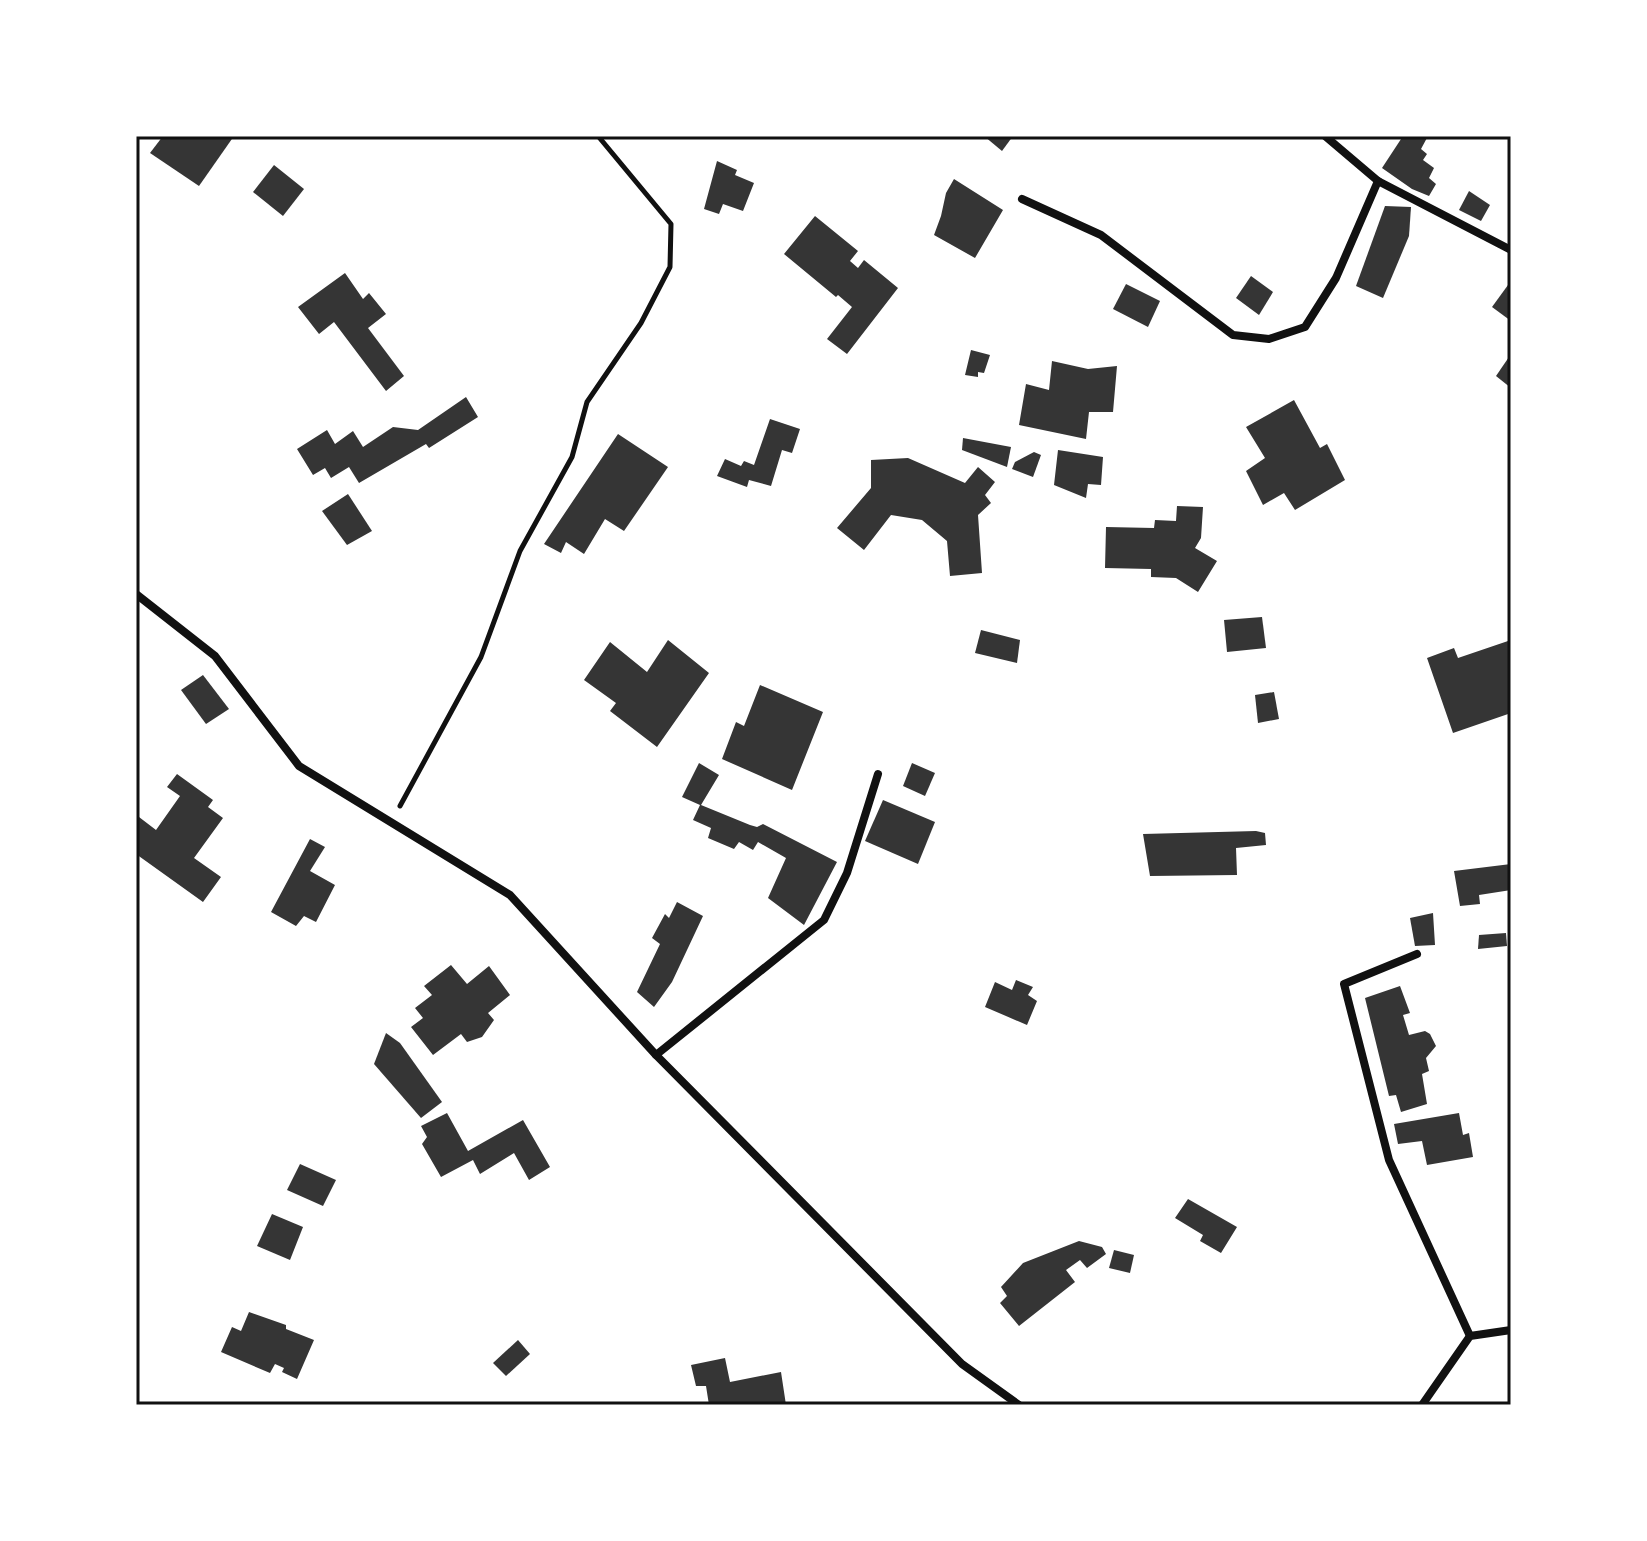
<svg xmlns="http://www.w3.org/2000/svg" width="1647" height="1541" font-family="'DejaVu Sans',sans-serif">
<style>
.building{fill:#353535}
.lines{fill:none;stroke-linecap:round;stroke-linejoin:round}
.path{stroke:#111;stroke-width:5}
.minor{stroke:#111;stroke-width:8}
.neatline{fill:none;stroke:#111;stroke-width:3}
</style>
<rect width="100%" height="100%" fill="#fff"/>
<!-- building -->
<g class="building">
<polygon points="163,136 234,136 199,186 150,153"/>
<polygon points="984,136 1013,136 1002,151"/>
<polygon points="1403,136 1428,136 1421,149 1427,154 1423,160 1434,168 1429,178 1436,184 1429,196 1412,189 1382,168"/>
<polygon points="717,161 737,170 735,175 754,183 743,211 723,204 719,214 704,209"/>
<polygon points="274,165 304,189 283,216 253,192"/>
<polygon points="954,179 1003,210 975,258 934,235 941,216 946,193"/>
<polygon points="1469,191 1490,205 1481,221 1459,210"/>
<polygon points="1385,206 1411,207 1409,236 1383,298 1356,286"/>
<polygon points="815,216 858,251 850,261 858,268 864,260 898,288 847,354 827,339 852,307 838,295 836,297 784,254"/>
<polygon points="345,273 363,299 369,293 386,314 368,328 404,376 386,391 334,322 319,334 298,307"/>
<polygon points="1251,276 1273,292 1259,315 1236,298"/>
<polygon points="1126,284 1160,301 1148,327 1113,309"/>
<polygon points="1508,285 1511,287 1511,321 1492,307"/>
<polygon points="971,350 990,355 984,373 978,372 978,377 965,375"/>
<polygon points="1511,354 1511,388 1496,376"/>
<polygon points="1052,361 1088,369 1117,366 1113,412 1089,412 1086,439 1019,425 1026,384 1049,390"/>
<polygon points="466,397 478,417 429,448 426,444 359,483 349,467 331,478 325,468 313,475 297,449 327,430 335,444 353,431 363,447 393,427 418,430"/>
<polygon points="1294,400 1320,448 1327,444 1345,480 1295,510 1284,493 1263,505 1246,471 1265,458 1246,427"/>
<polygon points="770,419 800,429 792,453 782,450 771,486 749,480 747,487 717,476 725,459 741,466 744,461 754,465"/>
<polygon points="618,434 668,467 624,531 605,519 584,554 566,542 561,553 544,544"/>
<polygon points="963,438 1011,447 1007,467 962,450"/>
<polygon points="1058,450 1103,457 1101,485 1088,484 1086,498 1054,485"/>
<polygon points="1034,452 1041,455 1033,477 1012,469 1015,462"/>
<polygon points="908,458 965,483 978,467 995,482 985,495 991,503 978,515 982,573 950,576 947,541 922,520 891,515 864,550 837,528 871,488 871,460"/>
<polygon points="348,494 372,531 347,545 322,511"/>
<polygon points="1177,506 1203,507 1201,538 1195,548 1217,561 1198,592 1176,578 1151,577 1151,569 1105,568 1106,527 1154,528 1155,520 1176,521"/>
<polygon points="1262,617 1266,648 1227,652 1224,620"/>
<polygon points="981,630 1020,640 1017,663 975,653"/>
<polygon points="668,640 709,673 657,747 610,711 616,703 584,680 610,642 647,672"/>
<polygon points="1508,641 1511,649 1511,713 1453,733 1427,658 1454,648 1458,658"/>
<polygon points="203,675 229,709 206,724 181,690"/>
<polygon points="760,685 823,712 792,790 722,759 736,722 744,726"/>
<polygon points="1274,692 1279,719 1258,723 1255,695"/>
<polygon points="699,763 719,775 701,805 750,825 757,827 763,824 837,862 804,925 768,898 786,858 758,842 753,850 739,842 734,849 708,838 711,828 693,820 700,805 682,797"/>
<polygon points="912,763 935,773 925,796 903,786"/>
<polygon points="177,774 213,800 208,807 223,818 194,858 221,877 203,902 136,854 136,822 139,817 156,830 180,796 167,787"/>
<polygon points="883,800 935,822 918,864 865,841"/>
<polygon points="1256,831 1265,833 1266,845 1236,848 1237,875 1150,876 1143,834"/>
<polygon points="310,839 325,847 310,871 335,885 316,922 304,916 296,926 271,912"/>
<polygon points="1511,864 1511,890 1479,895 1480,904 1460,906 1454,871"/>
<polygon points="677,902 703,916 672,982 654,1007 637,992 660,944 652,938 665,914 669,918"/>
<polygon points="1433,913 1435,945 1415,946 1410,918"/>
<polygon points="1506,933 1507,946 1478,949 1479,935"/>
<polygon points="451,965 467,984 489,966 510,995 488,1013 494,1020 482,1037 467,1042 461,1034 433,1055 411,1027 423,1018 415,1008 432,995 424,986"/>
<polygon points="1016,980 1033,987 1028,995 1037,1001 1027,1025 985,1007 995,982 1012,990"/>
<polygon points="1400,986 1410,1013 1403,1015 1409,1035 1425,1031 1430,1034 1436,1046 1426,1058 1429,1071 1422,1074 1427,1104 1401,1112 1396,1095 1389,1096 1365,998"/>
<polygon points="386,1033 400,1043 442,1102 421,1118 374,1064"/>
<polygon points="447,1113 468,1151 523,1120 550,1167 529,1180 514,1153 480,1174 473,1160 441,1177 422,1144 427,1137 421,1126"/>
<polygon points="1459,1113 1463,1135 1469,1133 1473,1157 1427,1165 1422,1141 1398,1144 1394,1124"/>
<polygon points="300,1164 336,1180 323,1206 287,1190"/>
<polygon points="1188,1199 1237,1227 1221,1253 1200,1241 1203,1235 1175,1218"/>
<polygon points="272,1214 303,1227 290,1260 257,1246"/>
<polygon points="1079,1241 1102,1247 1106,1254 1087,1268 1080,1260 1066,1270 1075,1282 1019,1326 1000,1303 1007,1296 1001,1287 1023,1263"/>
<polygon points="1114,1250 1134,1255 1130,1273 1109,1268"/>
<polygon points="249,1312 286,1325 286,1329 314,1340 297,1379 282,1372 284,1368 275,1364 270,1373 221,1352 232,1327 241,1331"/>
<polygon points="518,1340 530,1354 506,1376 493,1363"/>
<polygon points="725,1358 730,1382 781,1372 786,1405 709,1405 706,1386 696,1386 691,1365"/>
</g>
<g class="lines">
<!-- path -->
<polyline class="path" points="400,806 481,657 520,551 572,457 587,402 641,323 670,267 671,224 598,136"/>
<!-- minor -->
<g class="minor">
<polyline points="1325,136 1378,181 1511,250"/>
<polyline points="1022,199 1101,235 1233,335 1269,339 1305,327 1336,278 1378,181"/>
<polyline points="136,594 215,656 299,766 510,895 656,1055 962,1364 1019,1405"/>
<polyline points="1417,954 1344,984 1389,1160 1470,1336"/>
<polyline points="656,1055 824,920 847,873 878,774"/>
<polyline points="1422,1405 1470,1336 1511,1330"/>
</g>
</g>
<!-- border -->
<rect width="1647" height="1541" fill="none" stroke="#ffffff" stroke-width="276"/>
<rect x="138" y="138" width="1371" height="1265" class="neatline"/>
</svg>
